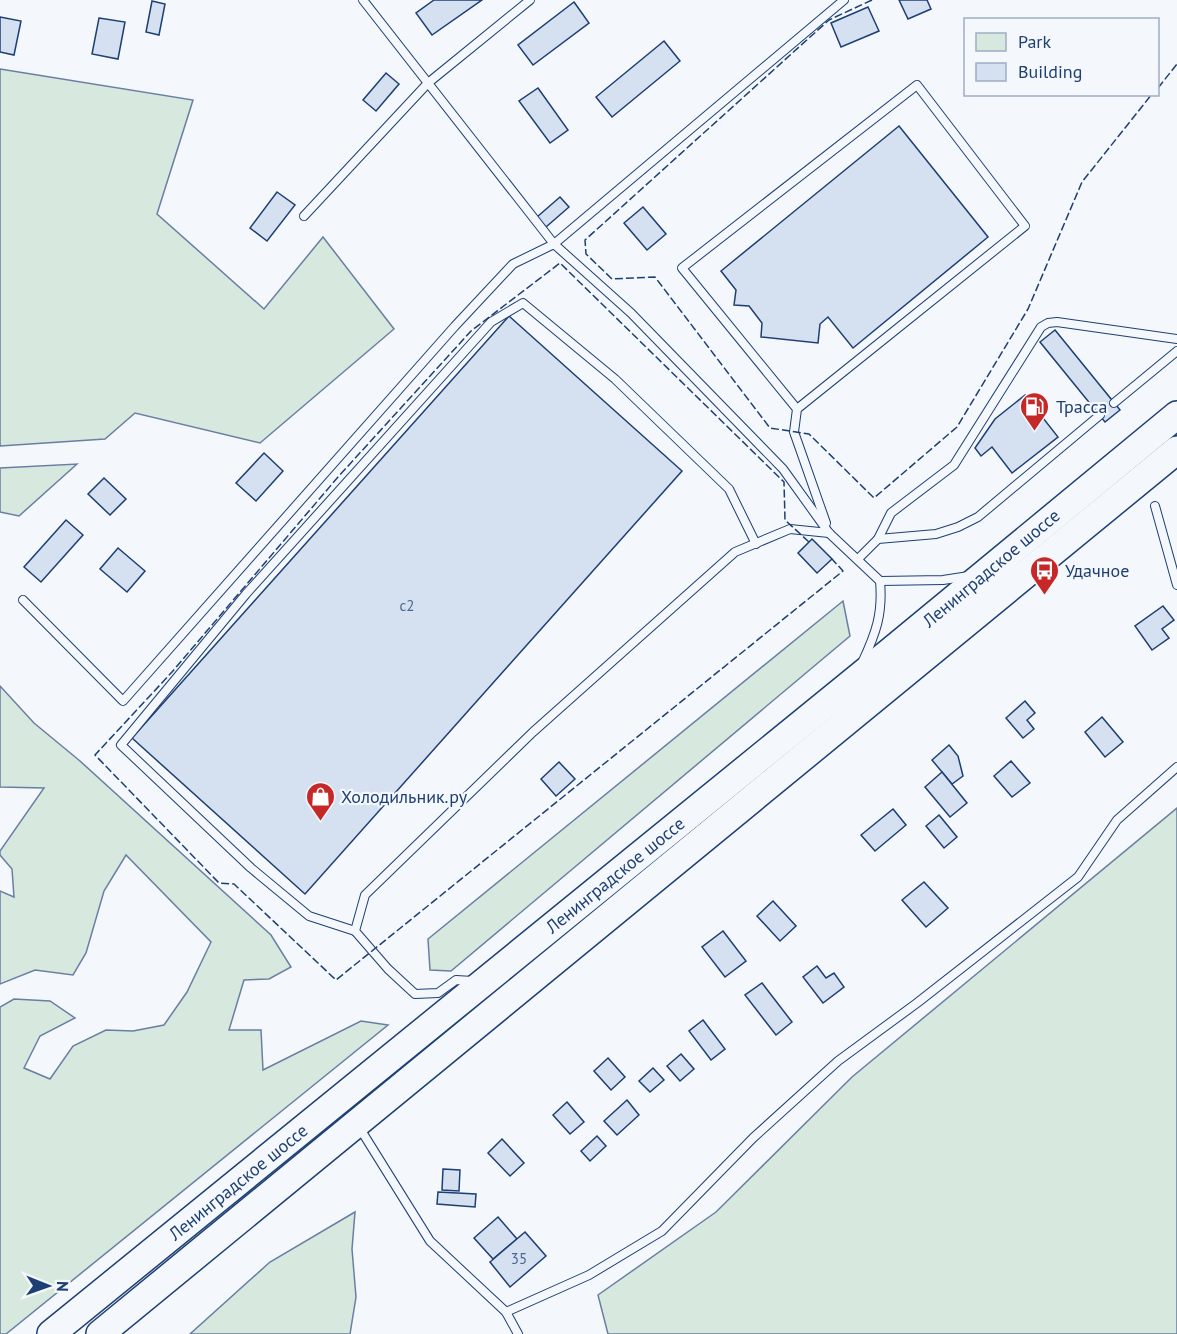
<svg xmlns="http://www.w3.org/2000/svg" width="1177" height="1334" font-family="'PT Sans',sans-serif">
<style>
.green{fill:#d7e8df;stroke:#687fa3;stroke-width:1.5}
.building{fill:#d5e0f0;stroke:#1d3f73;stroke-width:1.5}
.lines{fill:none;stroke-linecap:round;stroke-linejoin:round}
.lane-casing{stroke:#1d3f73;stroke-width:10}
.highway-casing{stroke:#1d3f73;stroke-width:30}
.lane{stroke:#f4f7fb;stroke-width:8}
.highway{stroke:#f4f7fb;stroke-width:27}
.fence{stroke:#1d3f73;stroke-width:1.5;stroke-dasharray:8 3;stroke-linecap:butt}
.labels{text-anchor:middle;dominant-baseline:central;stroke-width:4.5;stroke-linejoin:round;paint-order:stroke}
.number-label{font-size:15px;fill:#4b6792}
.poi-label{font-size:18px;fill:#1d3f73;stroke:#f4f7fb;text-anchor:start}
.street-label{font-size:18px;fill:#1d3f73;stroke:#f4f7fb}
</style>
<rect width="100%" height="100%" fill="#f4f7fb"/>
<!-- green -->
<g class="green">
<polygon points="0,69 193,100 157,214 264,309 323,237 394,329 260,443 135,413 105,439 0,446"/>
<polygon points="77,464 19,516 0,512 0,468"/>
<polygon points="843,601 850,636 451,971 430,970 428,939"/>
<polygon points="0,686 34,723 80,761 271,935 291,967 269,979 244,980 229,1030 261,1030 263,1070 361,1021 388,1025 6,1334 0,1334 0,1007 14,999 50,1001 75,1018 40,1036 24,1068 50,1079 73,1046 106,1030 133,1031 164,1025 187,992 211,942 126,855 104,891 86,953 73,975 35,970 0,984 0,891 14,897 12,869 0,855 0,851 44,788 0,787"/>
<polygon points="1177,808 1177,1334 608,1334 598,1295 716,1212 852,1077"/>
<polygon points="355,1212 352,1249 356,1297 350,1334 190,1334 270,1262"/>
</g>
<!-- building -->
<g class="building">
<polygon points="434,0 482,0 432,35 416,13"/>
<polygon points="899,0 927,0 931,9 908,19"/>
<polygon points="152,1 165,4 159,35 146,32"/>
<polygon points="574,2 589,23 533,65 518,45"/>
<polygon points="868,7 879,31 841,47 831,23"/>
<polygon points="0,17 21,21 14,55 0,52"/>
<polygon points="99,18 125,22 118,59 92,54"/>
<polygon points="664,41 680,61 612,117 596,97"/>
<polygon points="386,73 399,84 376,111 363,100"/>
<polygon points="538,88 568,130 550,143 519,101"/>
<polygon points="899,126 988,237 853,348 828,317 820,324 818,343 761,337 762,323 749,306 734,305 736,290 721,271"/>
<polygon points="277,192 295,205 267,241 250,228"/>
<polygon points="560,197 569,207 546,227 537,217"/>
<polygon points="643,207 666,234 647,250 624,223"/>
<polygon points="509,316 682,471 305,894 132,738"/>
<polygon points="1055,330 1120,410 1105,422 1040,342"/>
<polygon points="1025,395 1058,437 1012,473 992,447 981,456 975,448 995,419"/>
<polygon points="264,453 283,471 256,501 236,483"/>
<polygon points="104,478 126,499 110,515 88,494"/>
<polygon points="66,520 83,535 41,582 24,567"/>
<polygon points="812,539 832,559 817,573 798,553"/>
<polygon points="118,548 145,571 127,592 100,569"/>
<polygon points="1163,606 1174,620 1162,629 1169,638 1152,650 1135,626"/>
<polygon points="1025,701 1035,713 1027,720 1034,729 1023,738 1006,718"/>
<polygon points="1102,717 1123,742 1105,757 1085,732"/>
<polygon points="949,745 958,756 963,776 952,784 932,760"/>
<polygon points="1011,761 1030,783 1012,797 994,776"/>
<polygon points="559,762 575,779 556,796 541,779"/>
<polygon points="942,772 967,803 950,817 925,787"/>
<polygon points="893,809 906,825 875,851 861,835"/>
<polygon points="939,815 957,837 944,848 926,826"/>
<polygon points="924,882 948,908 926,927 902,900"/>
<polygon points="773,901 796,926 780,941 757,916"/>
<polygon points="723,931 746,961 725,977 702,947"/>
<polygon points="817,966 826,978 834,973 844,987 823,1003 803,977"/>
<polygon points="762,983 792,1022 776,1035 745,995"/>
<polygon points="703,1020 725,1049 711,1060 689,1031"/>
<polygon points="681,1054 694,1069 680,1081 667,1066"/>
<polygon points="608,1058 625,1077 611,1090 594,1071"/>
<polygon points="653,1068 664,1080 650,1092 639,1081"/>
<polygon points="627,1100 639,1115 617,1135 604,1121"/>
<polygon points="567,1102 584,1122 570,1134 553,1115"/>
<polygon points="597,1136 606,1146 590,1161 581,1151"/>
<polygon points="502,1139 524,1163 510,1176 488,1153"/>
<polygon points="443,1169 460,1170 459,1191 442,1190"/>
<polygon points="438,1192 476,1194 475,1207 437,1204"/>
<polygon points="498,1217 517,1239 493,1259 474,1238"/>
<polygon points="525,1232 546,1256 510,1287 490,1262"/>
</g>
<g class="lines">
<defs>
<g id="lane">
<polyline points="363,0 554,244 844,0"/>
<polyline points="304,216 428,83 530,0"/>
<polyline points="1114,403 1177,351"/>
<polyline points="797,409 682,268 917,85 1025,226 797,409 794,432 826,523"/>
<polyline points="1155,506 1177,585"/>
<polyline points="878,539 891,513 954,465 1041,327 1048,323 1057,322 1177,339"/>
<polyline points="858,559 878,539 936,534 958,527 978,517 1100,415"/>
<polyline points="880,581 943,580 969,576"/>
<path d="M23,600L123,701L455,326L513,264L554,244L631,313L783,469L829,533L880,581C883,614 876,633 862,663"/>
<polyline points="355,931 309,916 251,868 121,745 246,594 491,322 523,303 615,379 729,489 756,544"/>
<polyline points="473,981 456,980 438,993 415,994 388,969 355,931 365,895 533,732 735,552 790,529 829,533"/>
<polyline points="359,1127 430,1241 506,1312 518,1334"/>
<polyline points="506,1312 589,1275 662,1231 753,1138 838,1061 917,1003 1078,877 1117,820 1177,767"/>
</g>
<g id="highway">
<polyline points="51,1334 891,651 1177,415"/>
<polyline points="100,1334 1177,450"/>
</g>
</defs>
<!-- lane casing -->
<use href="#lane" class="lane-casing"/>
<!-- highway casing -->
<use href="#highway" class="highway-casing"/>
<!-- lane -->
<use href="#lane" class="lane"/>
<!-- highway -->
<use href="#highway" class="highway"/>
<!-- fence -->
<g class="fence">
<polyline points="872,0 829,20 585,240 586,254 612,279 655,277 770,428 809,434 874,498 957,427 1028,309 1082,182 1152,94"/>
<polyline points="1158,88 1177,64"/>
<polyline points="809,542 785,520 784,482 560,263 471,331 338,477 172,672 95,755 219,883 234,884 336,980 843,571 832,559"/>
</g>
</g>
<!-- icons -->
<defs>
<symbol id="fuel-pin" viewBox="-11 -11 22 30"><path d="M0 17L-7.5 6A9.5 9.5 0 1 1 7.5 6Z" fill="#c62828" stroke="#f4f7fb"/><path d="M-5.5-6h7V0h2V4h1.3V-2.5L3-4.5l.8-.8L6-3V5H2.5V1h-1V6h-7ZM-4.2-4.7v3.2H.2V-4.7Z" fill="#fff"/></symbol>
<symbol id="bus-pin" viewBox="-11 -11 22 30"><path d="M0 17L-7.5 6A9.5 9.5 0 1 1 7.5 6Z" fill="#c62828" stroke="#f4f7fb"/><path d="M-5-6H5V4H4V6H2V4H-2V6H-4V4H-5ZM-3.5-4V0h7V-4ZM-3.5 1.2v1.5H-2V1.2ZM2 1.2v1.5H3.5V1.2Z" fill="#fff"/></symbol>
<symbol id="shop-pin" viewBox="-11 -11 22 30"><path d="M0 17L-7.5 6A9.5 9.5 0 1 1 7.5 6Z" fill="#c62828" stroke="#f4f7fb"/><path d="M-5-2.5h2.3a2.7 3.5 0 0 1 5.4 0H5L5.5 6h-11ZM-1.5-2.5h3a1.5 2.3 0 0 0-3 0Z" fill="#fff"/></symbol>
</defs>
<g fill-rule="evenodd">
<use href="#fuel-pin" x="1018" y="390" width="33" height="45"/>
<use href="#bus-pin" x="1028" y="554" width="33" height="45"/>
<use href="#shop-pin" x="304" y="780" width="33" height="45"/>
</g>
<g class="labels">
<!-- number labels -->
<g class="number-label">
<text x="407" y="605">с2</text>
<text x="519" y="1258">35</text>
</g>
<!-- poi labels -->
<g class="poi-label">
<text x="1056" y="406">Трасса</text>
<text x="1065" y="570">Удачное</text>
<text x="341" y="796">Холодильник.ру</text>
</g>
<!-- street labels -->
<g class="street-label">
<text transform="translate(991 568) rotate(-40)">Ленинградское шоссе</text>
<text transform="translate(615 875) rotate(-39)">Ленинградское шоссе</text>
<text transform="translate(238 1182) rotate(-39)">Ленинградское шоссе</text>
</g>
</g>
<!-- legend -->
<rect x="964" y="18" width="195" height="78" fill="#f4f7fb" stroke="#9eadc5" stroke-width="1.5"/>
<rect x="976" y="33" width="30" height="18" fill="#d7e8df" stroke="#9eadc5" stroke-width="1.5"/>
<text x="1018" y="48" font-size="18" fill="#1d3f73">Park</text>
<rect x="976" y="63" width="30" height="18" fill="#d5e0f0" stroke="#9eadc5" stroke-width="1.5"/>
<text x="1018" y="78" font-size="18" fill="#1d3f73">Building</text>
<!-- north arrow -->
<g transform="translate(48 1286) rotate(91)" stroke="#f4f7fb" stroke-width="4.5" paint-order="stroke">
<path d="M0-4.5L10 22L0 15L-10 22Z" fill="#1d3f73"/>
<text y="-9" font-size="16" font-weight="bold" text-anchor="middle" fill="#1d3f73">N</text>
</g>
</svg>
